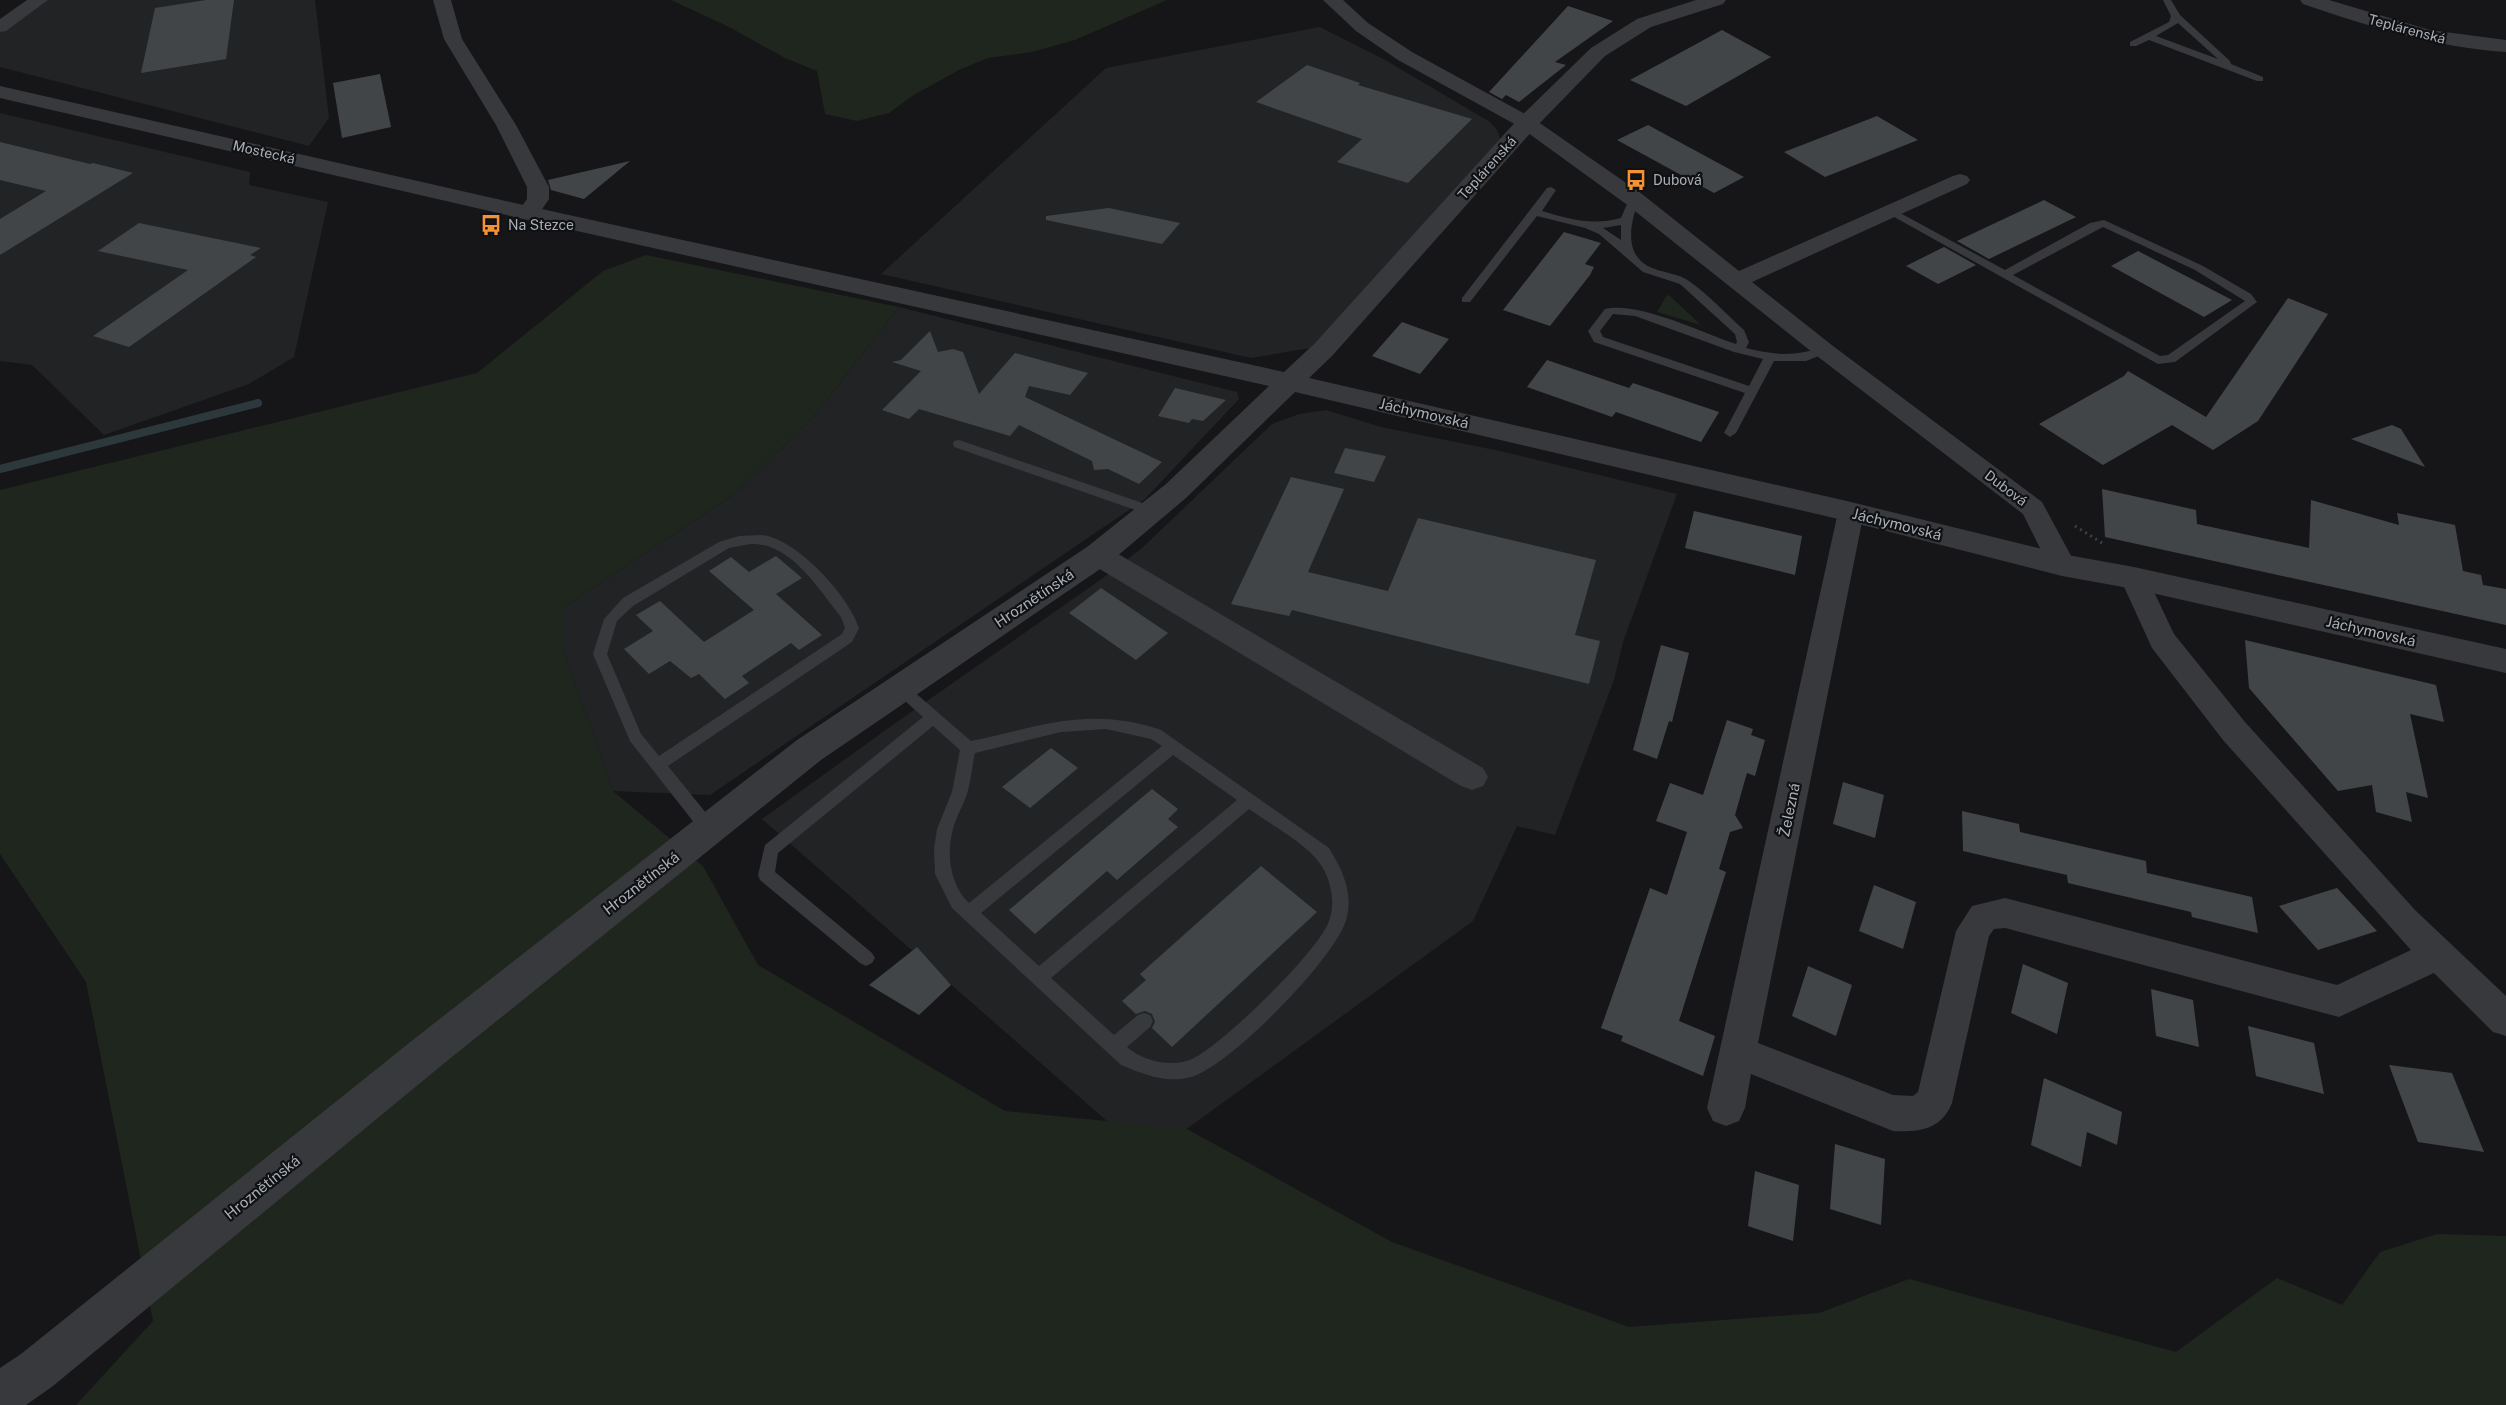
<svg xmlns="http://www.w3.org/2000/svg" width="2506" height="1405" font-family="'Public Sans',sans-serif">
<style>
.built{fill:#222325}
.green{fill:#1e261e}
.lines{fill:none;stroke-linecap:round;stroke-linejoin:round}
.stream{stroke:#2c383c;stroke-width:8}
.building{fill:#424548}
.path{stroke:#3d4044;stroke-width:3;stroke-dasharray:2 4;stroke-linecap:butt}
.service{fill:#37393d;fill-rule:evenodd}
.minor{fill:#37393d;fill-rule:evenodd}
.tertiary{fill:#37393d;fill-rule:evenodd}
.labels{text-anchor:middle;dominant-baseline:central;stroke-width:4.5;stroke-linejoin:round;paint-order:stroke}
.far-street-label{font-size:14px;fill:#a8b0b8;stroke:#111113}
.far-poi-label{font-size:14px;fill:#a8b0b8;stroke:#111113;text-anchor:start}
.street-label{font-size:15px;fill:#a8b0b8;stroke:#111113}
</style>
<rect width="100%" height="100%" fill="#161618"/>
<!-- built -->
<g class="built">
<polygon points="35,0 315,0 329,118 309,146 0,67 0,29"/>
<polygon points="1320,27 1387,61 1490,122 1497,130 1501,141 1310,348 1251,358 881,274 1106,68"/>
<polygon points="0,113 250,172 249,185 328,202 294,357 249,384 104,435 32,365 0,361"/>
<polygon points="899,307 1237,392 1239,399 1145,499 710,795 613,791 564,651 564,607 733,495 814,416"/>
<polygon points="1326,410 1381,427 1500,451 1677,494 1623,642 1614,680 1555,835 1517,826 1473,921 1148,1157 762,819 894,724 1103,578 1142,548 1272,424 1299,414"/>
</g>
<!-- green -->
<g class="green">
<polygon points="671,0 1167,0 1075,40 1032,52 988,58 961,69 912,96 889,113 857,121 825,114 817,71 785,58 729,27"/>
<polygon points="646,255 899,307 814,416 733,495 564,607 564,651 613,791 703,866 758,965 1005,1111 1187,1129 1392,1242 1629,1327 1819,1313 1909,1279 2176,1352 2277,1278 2342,1305 2380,1252 2437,1234 2506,1236 2506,1405 76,1405 153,1321 86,982 0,854 0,490 477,373 603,271"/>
<polygon points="1667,295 1670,296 1701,325 1657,312"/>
</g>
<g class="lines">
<!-- stream -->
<polyline class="stream" points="0,469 258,403"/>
</g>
<!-- building -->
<g class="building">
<polygon points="206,0 234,0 226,59 141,73 155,8"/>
<polygon points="1568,6 1613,21 1555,62 1566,65 1519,102 1506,95 1502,99 1489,92"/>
<polygon points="1722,30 1771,57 1686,106 1630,80"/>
<polygon points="1307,65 1360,83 1358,85 1472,119 1408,183 1337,162 1362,139 1256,102"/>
<polygon points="380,74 391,127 342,138 333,83"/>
<polygon points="1877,116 1918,140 1825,177 1784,152"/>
<polygon points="1648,125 1744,177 1714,193 1617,140"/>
<polygon points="0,142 90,164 93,163 133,173 0,255 0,219 46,191 0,180"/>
<polygon points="630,161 584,199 551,190 548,180"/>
<polygon points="2044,200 2076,217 1989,259 1957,241"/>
<polygon points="1109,208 1180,223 1162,244 1046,220 1046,216"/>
<polygon points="139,223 261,248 250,255 256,257 129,347 93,336 188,270 98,251"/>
<polygon points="1564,232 1601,243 1585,264 1594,267 1590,275 1550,326 1503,310"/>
<polygon points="1944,247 1976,265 1938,284 1906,266"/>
<polygon points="2138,251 2232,300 2204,317 2111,266"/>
<polygon points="2288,298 2328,314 2258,421 2213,450 2172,425 2103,465 2039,424 2124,376 2128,371 2206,417"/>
<polygon points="1402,322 1449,339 1420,374 1372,356"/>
<polygon points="930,331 938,352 953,349 963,352 979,394 1015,353 1088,373 1070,395 1029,386 1025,397 1162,462 1139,484 1108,469 1094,470 1092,461 1019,425 1010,436 919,409 909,419 882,410 921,371 892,362 901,360"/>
<polygon points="1547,360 1629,388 1633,383 1719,412 1701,442 1616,412 1612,417 1527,387"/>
<polygon points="1175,388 1226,400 1203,421 1192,419 1189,423 1158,416"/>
<polygon points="2392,425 2401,429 2425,467 2351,439"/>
<polygon points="1345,448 1386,456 1374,482 1334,473"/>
<polygon points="1291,477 1344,489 1308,572 1388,591 1418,518 1596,560 1575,635 1600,641 1589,684 1292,610 1289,616 1231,604"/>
<polygon points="2102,489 2196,510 2197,524 2309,548 2311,500 2399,525 2397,513 2455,525 2463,571 2481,575 2483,585 2506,589 2506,625 2105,537"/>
<polygon points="1694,511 1802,536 1795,575 1685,548"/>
<polygon points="776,556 802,578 776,594 822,635 799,650 791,643 742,676 749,683 725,699 699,674 691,678 670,661 649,674 624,649 653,631 636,615 660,601 704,642 754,610 709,571 731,557 749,572"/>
<polygon points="1101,588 1168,633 1136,660 1069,613"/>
<polygon points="2245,640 2436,685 2444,722 2410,714 2428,798 2406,792 2412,822 2376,812 2372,785 2338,791 2249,688"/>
<polygon points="1661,645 1689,653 1672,722 1669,721 1657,759 1633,750"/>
<polygon points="1727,720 1753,729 1751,735 1765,740 1755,776 1747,773 1735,815 1743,828 1730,832 1719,869 1726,872 1679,1021 1715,1036 1703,1076 1621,1041 1623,1036 1601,1028 1650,888 1667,895 1687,832 1656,821 1670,783 1703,795"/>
<polygon points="1051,748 1078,768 1030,808 1002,787"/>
<polygon points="1843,782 1884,795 1875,838 1833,824"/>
<polygon points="1152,789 1178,809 1168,819 1178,827 1117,880 1107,871 1035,934 1009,910"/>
<polygon points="1962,811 2019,824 2020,832 2146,861 2147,873 2252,897 2258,933 2192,917 2191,912 2068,883 2067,875 1963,851"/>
<polygon points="1261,866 1317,912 1172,1047 1152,1028 1155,1022 1152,1014 1145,1011 1136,1014 1122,1001 1146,980 1140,974"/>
<polygon points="1874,885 1916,902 1903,949 1859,931"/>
<polygon points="2337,888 2377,931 2318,950 2279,906"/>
<polygon points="917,947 951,985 919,1015 869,985"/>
<polygon points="2023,964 2068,983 2057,1034 2011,1013"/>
<polygon points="1808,966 1852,985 1836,1036 1792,1016"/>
<polygon points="2151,989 2193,1000 2199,1047 2156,1036"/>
<polygon points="2248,1026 2314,1043 2324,1094 2256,1076"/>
<polygon points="2389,1065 2452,1073 2484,1152 2418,1142"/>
<polygon points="2044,1078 2122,1112 2117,1145 2087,1132 2081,1167 2031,1145"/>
<polygon points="1835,1144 1885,1159 1881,1225 1830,1209"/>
<polygon points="1755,1171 1799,1185 1793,1241 1748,1226"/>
</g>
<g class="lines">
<!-- path -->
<polyline class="path" points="2075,526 2102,543"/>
<!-- service -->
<g class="service">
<path d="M2163,0H2171L2180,15L2230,61L2231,64L2263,77V81H2257L2149,40L2136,46H2130V42L2169,22L2171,16ZM2178,23L2218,59L2156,36Z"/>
<path d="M1551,187L1556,190L1542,211C1569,219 1593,226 1621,218L1630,197H1638L1639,199C1630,224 1622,258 1655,269C1665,273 1680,274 1689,281C1709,295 1726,314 1744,330L1749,342L1746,348C1780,356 1792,356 1825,347L1831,351L1806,361H1774L1736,433L1730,437L1724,433L1745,393L1594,342L1588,331L1605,309C1639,301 1702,333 1736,344L1737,342L1735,334L1680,284L1643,272L1599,234L1585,228L1537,216L1470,302H1462V298L1547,188ZM1621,225V240L1603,228ZM1613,314L1635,316L1734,352L1763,359L1749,386L1603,337L1600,331Z"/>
<path d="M1891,208L2005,270L2090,223L2104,220L2203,266L2251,294L2257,302L2175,362L2158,364L1887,213V209ZM2103,227L2195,270L2245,301L2168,355L2160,356L2013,275Z"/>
<polygon points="959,440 1157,508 1159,511 1152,516 1147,514 954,447 953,444 954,441"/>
<path d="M761,535C796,538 849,596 859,628L852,642L668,766L715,824L717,829L715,834L709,836L703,834L630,741L593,654L604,619L623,598L719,542L739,536ZM750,544C791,542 818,589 841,617L845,628L842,634L659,756L641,734L607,654L617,621L633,606L729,548Z"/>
<path d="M900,682L905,684L971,741C1042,726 1089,706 1161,730L1329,848C1342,869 1353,892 1347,917C1339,955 1229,1067 1191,1077C1166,1084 1143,1074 1121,1065L952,908L935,874L934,849L937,829L952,792L960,750L933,726L778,853L775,872L872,953L875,958L872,963L866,966L860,963L760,880L758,875L765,845L923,717L895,692L893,688L895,684ZM1106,729L1151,739L1162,746L969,903C950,885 946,854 953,829C956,817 963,806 967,794C971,781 972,766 975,753L1061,732ZM1173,755L1237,800L1039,966L981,913ZM1249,809C1271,825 1314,847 1325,872C1332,887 1335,905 1329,921C1319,951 1221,1046 1192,1059C1173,1068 1142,1061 1127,1047L1150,1027L1153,1021L1150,1015L1144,1013L1138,1015L1114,1035L1051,978Z"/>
</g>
<!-- minor -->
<g class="minor">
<polygon points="27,0 48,0 6,31 0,32 0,19"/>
<polygon points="433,0 451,0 462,39 516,125 549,187 549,199 536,218 528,219 520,218 517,213 527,199 527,187 496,125 444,39"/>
<polygon points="1323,0 1343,0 1368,23 1412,52 1534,119 1642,194 1739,271 1953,176 1960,174 1967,176 1970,180 1967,184 1752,282 1833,346 2042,502 2076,565 2072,572 2062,575 2052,572 2023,514 1817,356 1626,204 1520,127 1398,60 1356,31"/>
<path d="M1851,503L1860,505L1864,512L1758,1043L1893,1095L1913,1096L1918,1092L1956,931L1972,906L2005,898L2337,985L2411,950L2223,740L2152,648L2120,578L2124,571L2134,568L2144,571L2174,634L2245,722L2415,910L2506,996V1036L2493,1032L2434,973L2339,1017L2005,928L1994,929L1989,936L1952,1103C1941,1130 1920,1132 1893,1131L1751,1074L1745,1108L1739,1121L1726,1126L1713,1121L1707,1108L1838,512L1842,505Z"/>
<polygon points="1098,545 1108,548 1483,768 1488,777 1483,786 1472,790 1461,786 1088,562 1084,555 1088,548"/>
</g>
<!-- tertiary -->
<g class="tertiary">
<polygon points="1696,0 1726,0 1723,4 1651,27 1605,56 1535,128 1332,356 1309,378 1851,502 2062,554 2134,567 2506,649 2506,673 2134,589 2062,576 1851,522 1295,392 1186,498 1109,563 821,760 442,1065 53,1386 26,1405 0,1405 0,1368 21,1354 414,1039 797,740 1087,547 1166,484 1269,386 528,220 0,98 0,86 528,206 1284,372 1314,344 1519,118 1591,48 1637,19"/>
<path d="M2300,0H2329L2430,30L2506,40V52C2435,47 2370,27 2303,4Z"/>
</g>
</g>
<!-- icons -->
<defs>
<symbol id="bus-bare" viewBox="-9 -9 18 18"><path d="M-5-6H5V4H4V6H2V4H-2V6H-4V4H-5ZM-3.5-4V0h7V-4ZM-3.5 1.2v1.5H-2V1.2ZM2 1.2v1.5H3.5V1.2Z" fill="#f39133" stroke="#111113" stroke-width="2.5" paint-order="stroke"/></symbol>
</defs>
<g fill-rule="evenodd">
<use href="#bus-bare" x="1621" y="165" width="30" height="30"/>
<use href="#bus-bare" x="476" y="210" width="30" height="30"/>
</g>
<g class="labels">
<!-- far-street labels -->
<g class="far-street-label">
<text transform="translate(2407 29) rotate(15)">Teplárenská</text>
<text transform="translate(264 152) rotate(13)">Mostecká</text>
<text transform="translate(1487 168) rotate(-48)">Teplárenská</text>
<text transform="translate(2006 488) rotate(37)">Dubová</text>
</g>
<!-- far-poi labels -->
<g class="far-poi-label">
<text x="1653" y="180">Dubová</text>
<text x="508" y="225">Na Stezce</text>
</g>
<!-- street labels -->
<g class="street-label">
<text transform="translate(1424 413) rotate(13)">Jáchymovská</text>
<text transform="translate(1897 524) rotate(14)">Jáchymovská</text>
<text transform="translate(1034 598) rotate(-34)">Hroznětínská</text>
<text transform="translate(2371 631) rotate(13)">Jáchymovská</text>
<text transform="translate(1789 810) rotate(-78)">Železná</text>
<text transform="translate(641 883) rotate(-38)">Hroznětínská</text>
<text transform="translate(262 1187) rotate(-39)">Hroznětínská</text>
</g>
</g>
</svg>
